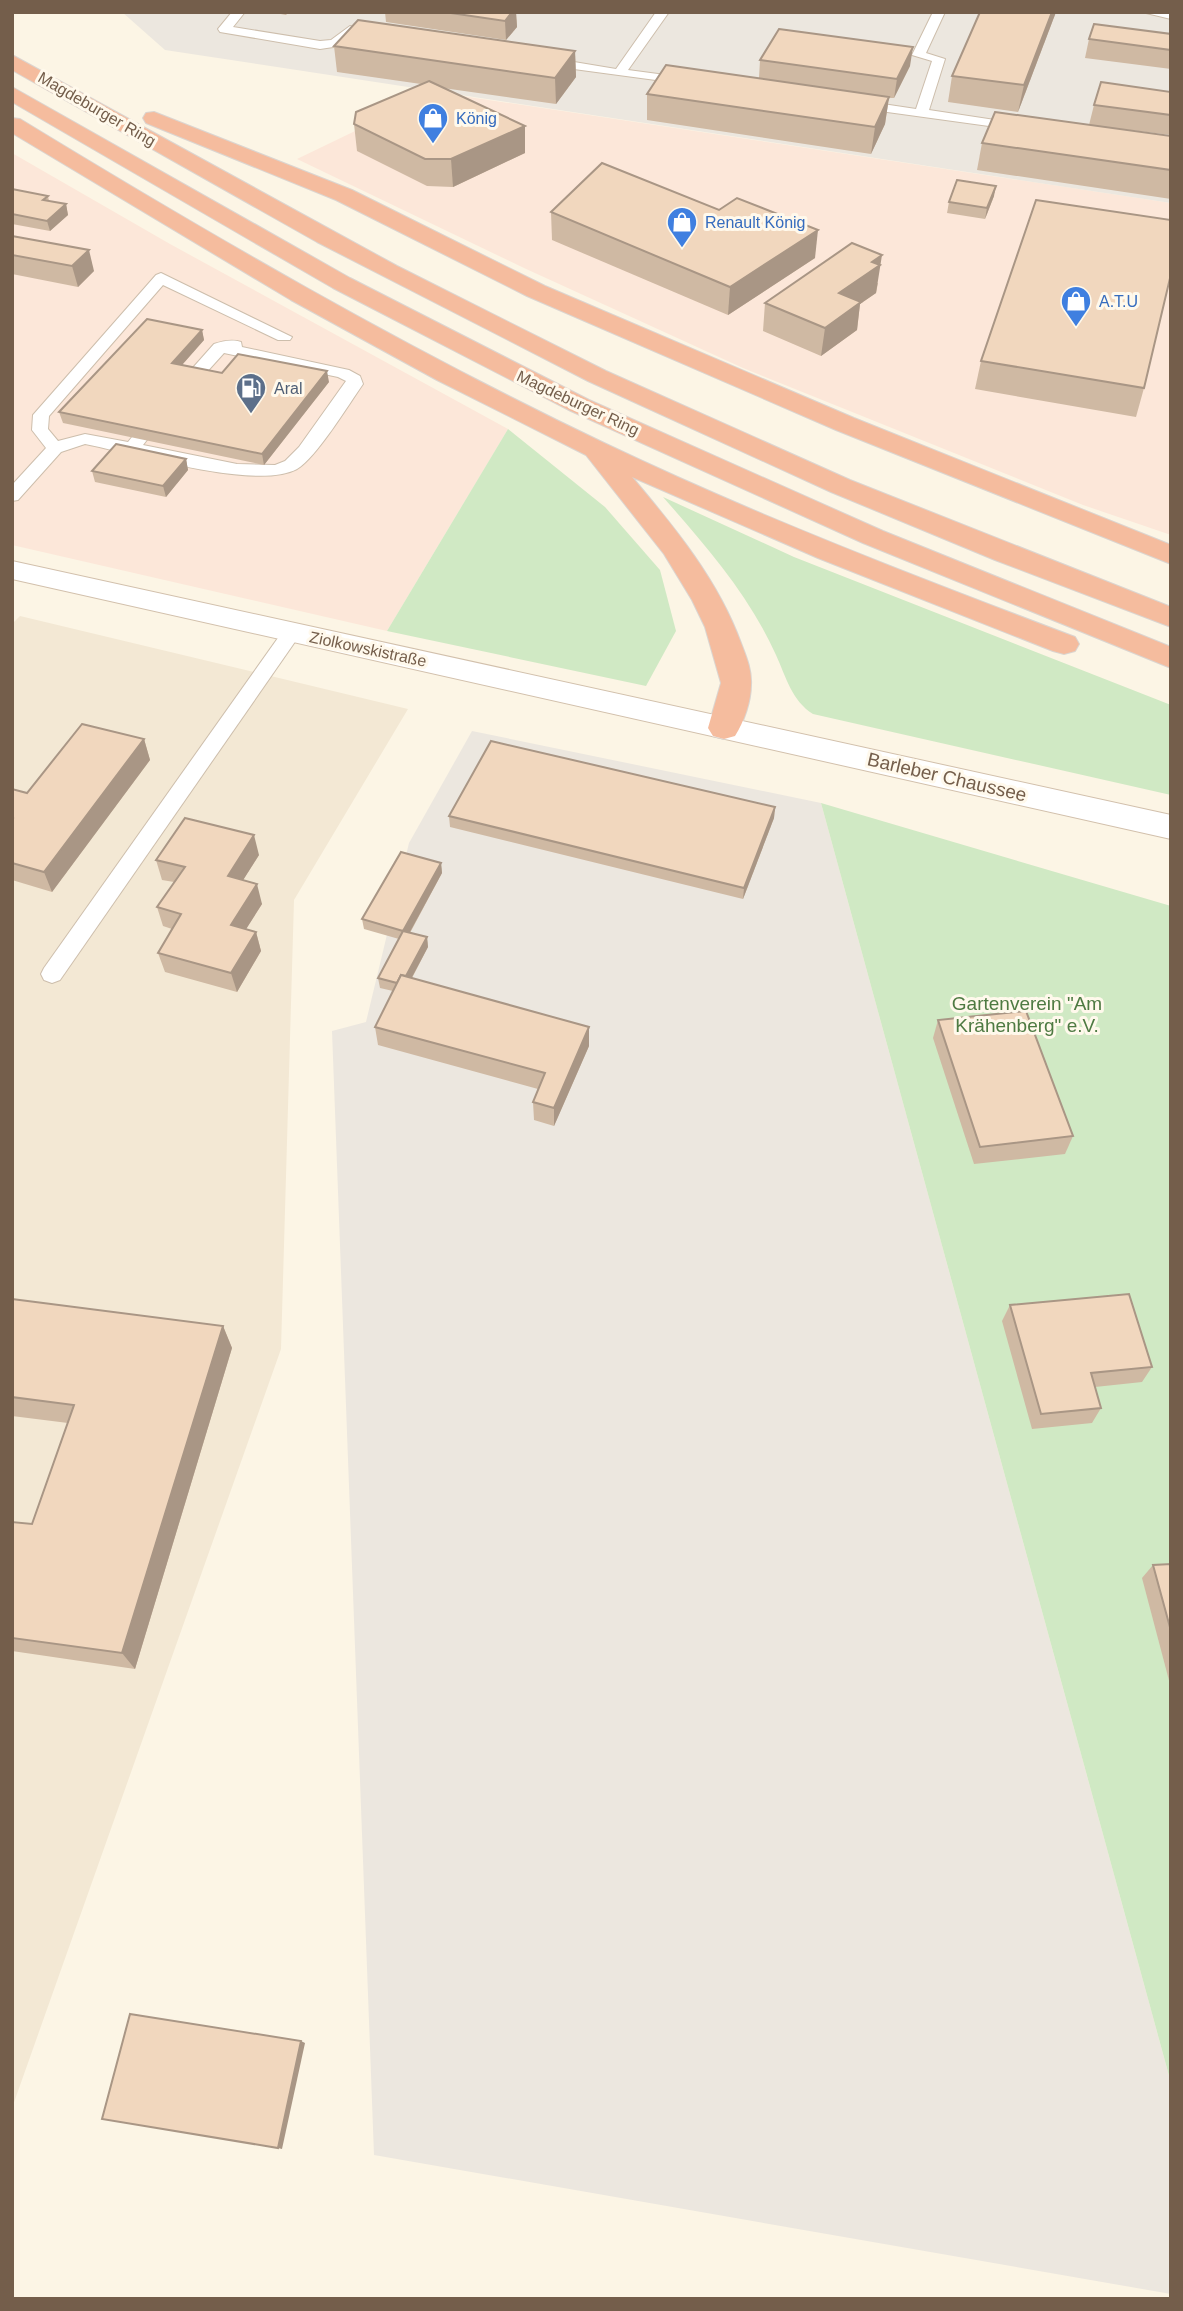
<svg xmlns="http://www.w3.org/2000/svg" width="1183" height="2311" font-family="Helvetica,sans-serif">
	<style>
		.residential { fill: #f3e8d4 }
		.commercial { fill: #fce7d9 }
		.industrial { fill: #ece7df }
		.green { fill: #d0e9c4 }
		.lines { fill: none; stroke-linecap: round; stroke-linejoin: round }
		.lane-casing { stroke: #cdbeac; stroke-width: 2 }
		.secondary-casing { stroke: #d2c0ac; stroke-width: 2 }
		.highway-casing { stroke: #dbd5d0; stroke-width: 2 }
		.lane { fill: #fff; fill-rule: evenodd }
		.secondary { fill: #fff; fill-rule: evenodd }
		.highway { fill: #f5bc9e; fill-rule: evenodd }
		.wall { fill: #cfb9a3 }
		.shaded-wall { fill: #a99685 }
		.building { fill: #f1d7be; stroke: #a99685; stroke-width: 2 }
		.labels { text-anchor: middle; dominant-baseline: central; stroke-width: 6; stroke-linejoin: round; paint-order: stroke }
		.far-street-label { font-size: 16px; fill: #745e4b; stroke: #fff9ec }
		.far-shop-label { font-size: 16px; fill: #366cbe; stroke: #fff9ec; text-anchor: start }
		.far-service-label { font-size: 16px; fill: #4e5e75; stroke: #fff9ec; text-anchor: start }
		.street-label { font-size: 19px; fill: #745e4b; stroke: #fff9ec }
		.park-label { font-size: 19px; fill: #4e7a42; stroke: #fff9ec }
	</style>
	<rect width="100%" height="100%" fill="#fcf5e5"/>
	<!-- residential -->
	<path class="residential" d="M20 616 408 709 294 900 281 1349 12 2108V624Z"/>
	<!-- commercial -->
	<g class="commercial">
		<path d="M436 92 1171 203V535L1083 505 743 368 524 268 297 159Z"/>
		<path d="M12 153 170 244 508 429 387 631 12 545Z"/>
	</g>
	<!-- industrial -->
	<g class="industrial">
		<path d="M122 12H1171V203L165 50Z"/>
		<path d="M472 731 821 803 1171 2083V2294L374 2155 332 1031 366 1022 409 843Z"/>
	</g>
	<!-- green -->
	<g class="green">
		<path d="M508 429 605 507 660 570 676 631 646 686 387 631Z"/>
		<path d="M663 497 794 557 1171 705V795L813 714C792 701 786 677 776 655 749 595 706 546 663 497Z"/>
		<path d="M821 803 1171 906V2083Z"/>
	</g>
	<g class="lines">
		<!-- lane casing -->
		<g class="lane-casing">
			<g id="lane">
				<path d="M232 12H245L233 27 320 41 331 40 350 26 372 33 366 37 353 34 340 46 320 49 220 32 218 29Z"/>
				<path d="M656 12H669L628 70 688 78 693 79V85L544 65 538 61 544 57 616 69Z"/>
				<path d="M933 12H945L926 53 945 59 929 110 1021 124 1028 128 1026 131 851 107 849 104 856 100 916 109 932 61 912 55Z"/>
				<path d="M1142 12H1171V19Z"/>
				<path d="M161 273 292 337 290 340H278L163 285 49 416 48 429 58 441 85 434 128 442 136 432 142 431 150 436 143 445 237 464 275 465 285 461 299 447 346 381 338 377 224 353 186 395H174L172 392 174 389 214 344C223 341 232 339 241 342L242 347 349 370 360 376 363 384C349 404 316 458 297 469 256 491 132 453 85 444L61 452 18 500 12 501V485L46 448 32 430 33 415 156 275Z"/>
				<path d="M292 626 299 628 301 632 299 636 60 980 52 983 44 980 41 974 44 968 285 628Z"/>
			</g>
		</g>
		<!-- secondary casing -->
		<g class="secondary-casing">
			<path id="secondary" d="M12 561 1171 815V839L12 579Z"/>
		</g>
		<!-- highway casing -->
		<g class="highway-casing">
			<g id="highway">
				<path d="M12 55 397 266 606 371 850 480 1171 607V627L995 560 831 492 588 381 317 242 12 70Z"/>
				<path d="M12 87 350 278 589 400 883 531 1171 647V668L863 543 571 411 333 288 12 102Z"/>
				<path d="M154 112 352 190 545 286 854 418 1171 545V564L836 430 527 296 336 200 146 123 143 118 146 113Z"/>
				<path d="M12 118 20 119C210 235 403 347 604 443 757 516 916 577 1075 637L1079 644 1075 651 1064 654 1053 651 818 558 632 477C675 528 718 580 741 643 746 656 752 670 751 685 751 701 744 722 735 736L724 739 713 736 708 728 721 683 705 627 692 600 664 554 586 455 437 380 291 300 12 133Z"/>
			</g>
		</g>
		<!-- lane -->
		<use href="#lane" class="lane"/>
		<!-- secondary -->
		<use href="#secondary" class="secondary"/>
		<!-- highway -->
		<use href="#highway" class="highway"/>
	</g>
	<!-- wall -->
	<g class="wall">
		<path d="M270 12H289L286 15Z"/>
		<path d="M385 12H516L517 27 506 40 386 22Z"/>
		<path d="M980 12H1056L1018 112 948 102 952 76Z"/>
		<path d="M1171 34V69L1085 58 1089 39Z"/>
		<path d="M334 46 575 51 576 77 556 104 443 88 525 153 453 187 427 186 357 151 354 124 421 84 337 72Z"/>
		<path d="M760 60 910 66 894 98H889L885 124 871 154 647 120V94L759 78Z"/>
		<path d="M1171 92V135L1089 125 1094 105Z"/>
		<path d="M1171 136V199L977 170 982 143Z"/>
		<path d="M12 189 48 196 49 201 66 204 68 215 50 231 12 224Z"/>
		<path d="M994 196 985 219 947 213 949 202Z"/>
		<path d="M551 212 815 258 728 315 552 240Z"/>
		<path d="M12 236 94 271 78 287 12 274Z"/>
		<path d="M878 283 876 293 860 304 857 330 821 356 763 331 765 303Z"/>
		<path d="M202 330 204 340 182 365 222 373 329 382 264 465 63 423 59 412Z"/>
		<path d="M981 361 1144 388 1136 417 975 389Z"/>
		<path d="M186 459 188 470 166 497 95 482 92 471Z"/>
		<path d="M144 739 150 760 52 892 12 880V789L27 793Z"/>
		<path d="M775 807 774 818 743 899 450 827 449 816Z"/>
		<path d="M259 855 243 880 262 904 246 929 256 932 261 951 237 992 165 972 158 953 172 929 163 926 157 907 174 882 162 880 156 860Z"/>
		<path d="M441 863 442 873 410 933 427 937 428 947 412 978 589 1046 554 1126 534 1120 533 1102 538 1089 378 1045 375 1027 393 991 380 988 378 978 399 939 364 929 362 919Z"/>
		<path d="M938 1020 1073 1136 1065 1154 974 1164 933 1038Z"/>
		<path d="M12 1299 223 1326 232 1348 135 1669 12 1651V1522L32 1524 68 1423 12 1416Z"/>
		<path d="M1010 1305 1152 1367 1142 1382 1095 1387 1101 1408 1092 1423 1032 1429 1002 1321Z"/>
		<path d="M1171 1564V1688L1142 1578 1153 1565Z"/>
	</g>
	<!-- shaded-wall -->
	<g class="shaded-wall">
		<path d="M512 12H516L517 27 506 40 505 21Z"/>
		<path d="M1052 12H1056L1018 112 1024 85Z"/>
		<path d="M913 47 910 66 894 98 897 79Z"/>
		<path d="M575 51 576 77 556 104 555 78Z"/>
		<path d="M889 97 885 124 871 154 875 127Z"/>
		<path d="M525 126V153L453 187 451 159Z"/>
		<path d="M996 186 994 196 985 219 987 208Z"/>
		<path d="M66 204 68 215 50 231 47 221Z"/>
		<path d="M818 230 815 258 728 315 730 287Z"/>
		<path d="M89 250 94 271 78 287 72 266Z"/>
		<path d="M882 255 876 293 860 304 857 330 821 356 825 328 839 293 872 262Z"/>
		<path d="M202 330 204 340 174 374 172 363Z"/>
		<path d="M327 371 329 382 264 465 262 454Z"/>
		<path d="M186 459 188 470 166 497 163 486Z"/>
		<path d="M144 739 150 760 52 892 44 872Z"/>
		<path d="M775 807 774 818 743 899 744 888Z"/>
		<path d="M254 835 259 855 233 896 228 876Z"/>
		<path d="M441 863 442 873 405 941 403 931Z"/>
		<path d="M257 884 262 904 236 945 231 925Z"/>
		<path d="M256 932 261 951 237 992 231 973Z"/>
		<path d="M427 937 428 947 403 994 402 984Z"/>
		<path d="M589 1027V1046L554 1126V1108Z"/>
		<path d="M223 1326 232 1348 135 1669 122 1653Z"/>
		<path d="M301 2041 305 2043 282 2149 278 2148Z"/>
	</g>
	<!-- building -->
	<g class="building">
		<path d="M444 12H512L505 21Z"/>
		<path d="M980 12H1052L1024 85 952 76Z"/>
		<path d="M358 20 575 51 555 78 334 46Z"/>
		<path d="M1094 24 1171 34V50L1089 39Z"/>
		<path d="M779 29 913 47 897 79 760 60Z"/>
		<path d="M666 65 889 97 875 127 647 94Z"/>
		<path d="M429 81 525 126 451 159H425L354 124 356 112Z"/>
		<path d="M1101 82 1171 92V115L1094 105Z"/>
		<path d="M995 112 1171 136V170L982 143Z"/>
		<path d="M602 163 719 210 737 198 818 230 730 287 551 212Z"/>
		<path d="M957 180 996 186 987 208 949 202Z"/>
		<path d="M12 189 48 196 43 200 66 204 47 221 12 214Z"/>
		<path d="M1036 200 1171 220V274L1144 388 981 361Z"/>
		<path d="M12 236 89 250 72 266 12 255Z"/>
		<path d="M852 243 882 255 872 262 880 265 839 293 861 302 825 328 765 303Z"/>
		<path d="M147 319 202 330 172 363 222 373 238 354 327 371 262 454 59 412Z"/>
		<path d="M116 444 186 459 163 486 92 471Z"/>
		<path d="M82 724 144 739 44 872 12 863V819L13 818 12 817V789L27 793Z"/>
		<path d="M491 741 775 807 744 888 449 816Z"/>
		<path d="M185 818 254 835 228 876 257 884 231 925 256 932 231 973 158 953 181 914 157 907 185 867 156 860Z"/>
		<path d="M401 852 441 863 403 931 362 919Z"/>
		<path d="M403 931 427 937 406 976 401 975 397 983 378 978Z"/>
		<path d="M401 975 589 1027 554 1108 533 1102 545 1073 375 1027Z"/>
		<path d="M1026 1011 1073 1136 980 1147 938 1020Z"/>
		<path d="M1129 1294 1152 1367 1091 1373 1101 1408 1041 1414 1010 1305Z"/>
		<path d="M12 1299 223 1326 122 1653 12 1638V1522L32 1524 74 1405 12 1397Z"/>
		<path d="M1171 1564V1631L1153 1565Z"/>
		<path d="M130 2014 301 2041 278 2148 102 2119Z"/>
	</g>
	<!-- icons -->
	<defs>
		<g id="shop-pin" transform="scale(1.575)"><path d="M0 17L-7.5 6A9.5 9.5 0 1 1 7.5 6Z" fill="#3f7fe0" stroke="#fff9ec"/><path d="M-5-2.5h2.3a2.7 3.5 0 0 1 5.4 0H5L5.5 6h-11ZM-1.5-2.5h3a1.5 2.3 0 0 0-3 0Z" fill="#fff"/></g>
		<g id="fuel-pin" transform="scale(1.575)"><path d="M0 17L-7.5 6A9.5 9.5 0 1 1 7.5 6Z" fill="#5c6f8a" stroke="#fff9ec"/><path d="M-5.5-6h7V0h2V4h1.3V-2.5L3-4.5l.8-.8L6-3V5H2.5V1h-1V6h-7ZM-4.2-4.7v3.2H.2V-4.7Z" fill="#fff"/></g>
	</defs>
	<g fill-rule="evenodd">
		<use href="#shop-pin" x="433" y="118"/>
		<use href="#shop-pin" x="682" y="222"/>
		<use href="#shop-pin" x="1076" y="301"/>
		<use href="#fuel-pin" x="251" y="388"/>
	</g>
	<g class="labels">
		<!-- far-street labels -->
		<g class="far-street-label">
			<text transform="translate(97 109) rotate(30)">Magdeburger Ring</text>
			<text transform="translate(578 403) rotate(25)">Magdeburger Ring</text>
			<text transform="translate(368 649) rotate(12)">Ziolkowskistraße</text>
		</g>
		<!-- far-shop labels -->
		<g class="far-shop-label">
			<text x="456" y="118">König</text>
			<text x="705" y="222">Renault König</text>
			<text x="1099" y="301">A.T.U</text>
		</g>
		<!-- far-service labels -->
		<g class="far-service-label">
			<text x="274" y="388">Aral</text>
		</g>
		<!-- street labels -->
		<g class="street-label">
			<text transform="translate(947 777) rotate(13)">Barleber Chaussee</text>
		</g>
		<!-- park labels -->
		<g class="park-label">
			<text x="1027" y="1003">Gartenverein "Am<tspan x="1027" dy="22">Krähenberg" e.V.</tspan></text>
		</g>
	</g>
	<!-- border -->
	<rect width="1183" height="2311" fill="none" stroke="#745e4b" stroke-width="28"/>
</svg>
